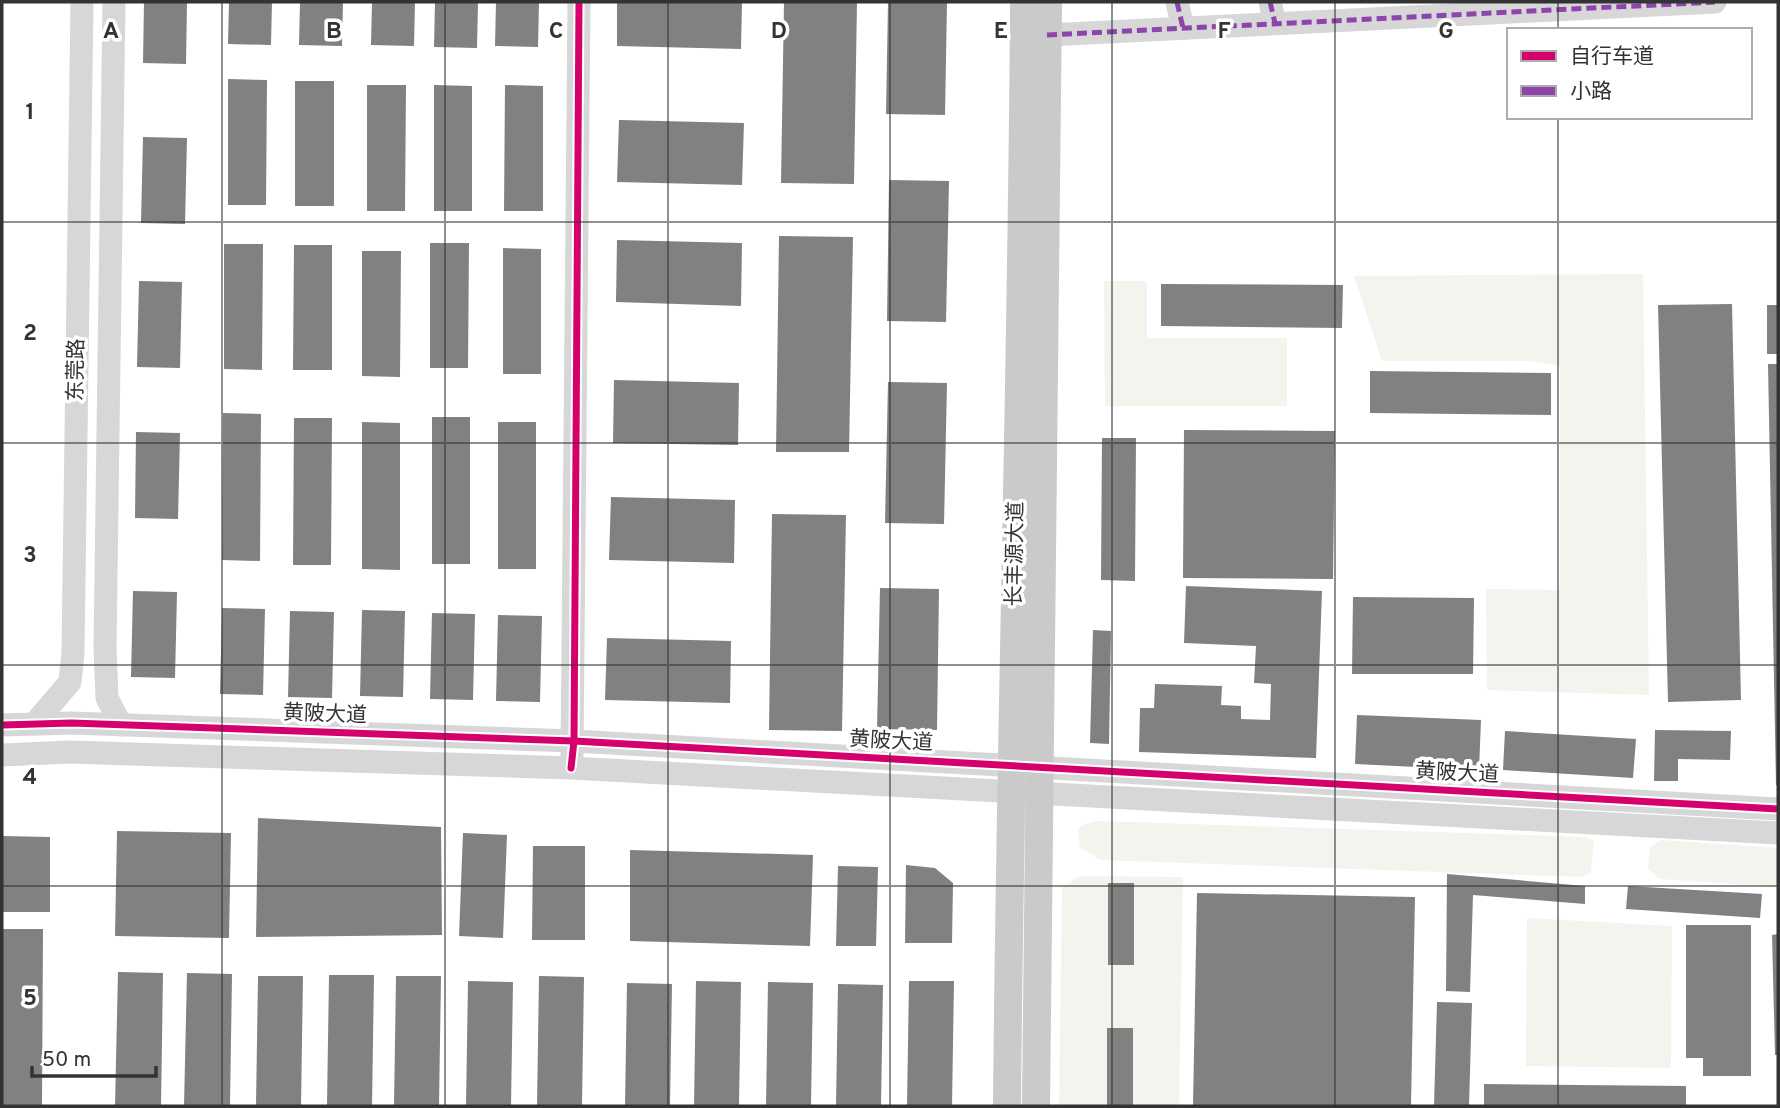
<svg xmlns="http://www.w3.org/2000/svg" width="1780" height="1108" font-family="Overpass,'Noto Sans SC',sans-serif">
	<style>
		.green { fill: #f1f5ed }
		.building { fill: #818181 }
		.lines { fill: none; stroke-linecap: round; stroke-linejoin: round }
		.minor { stroke: #d7d7d7; stroke-width: 23 }
		.major { stroke: #cacaca; stroke-width: 28 }
		.quiet { stroke: #8e44ad; stroke-width: 5; stroke-dasharray: 10 5; stroke-linecap: butt }
		.cycleway-casing { stroke: #fff; stroke-width: 11 }
		.cycleway { stroke: #d6006c; stroke-width: 7 }
		.grid { fill: none; stroke: #333; stroke-width: 2; stroke-opacity: 0.55 }
		.labels { text-anchor: middle; dominant-baseline: central; stroke-width: 7; stroke-linejoin: round; paint-order: stroke }
		.street-label { font-size: 21px; fill: #333; stroke: #fff }
		.grid-label { font-size: 23px; text-anchor: middle; font-weight: bold; fill: #333; stroke: #fff; stroke-width: 7; stroke-linejoin: round; paint-order: stroke }
	</style>
	<rect width="100%" height="100%" fill="#fff"/>
	<!-- green -->
	<g class="green">
		<path d="M1643 274 1649 695 1487 690 1486 589 1560 590V366L1531 361H1382L1354 276Z"/>
		<path d="M1104 281H1147V338H1287V406H1105Z"/>
		<path d="M1099 821 1586 837 1594 841 1591 872 1581 877 1100 860 1080 847 1078 830 1082 825Z"/>
		<path d="M1661 840 1778 848V887L1659 879 1648 869 1650 848Z"/>
		<path d="M1080 876 1183 877 1179 1106H1059L1062 887Z"/>
		<path d="M1527 918 1672 926 1671 1068 1526 1066Z"/>
	</g>
	<!-- building -->
	<g class="building">
		<path d="M144 2H187L186 64 143 63Z"/>
		<path d="M229 2H272L271 45 228 44Z"/>
		<path d="M300 2H343L342 46 299 45Z"/>
		<path d="M372 2H415L414 46 371 45Z"/>
		<path d="M435 2H478L477 48 434 47Z"/>
		<path d="M496 2H539L538 47 495 46Z"/>
		<path d="M617 2H742L741 49 617 46Z"/>
		<path d="M784 2H857L854 184 781 183Z"/>
		<path d="M888 2H947L945 115 886 114Z"/>
		<path d="M228 79 267 80 266 205H228Z"/>
		<rect x="295" y="81" width="39" height="125"/>
		<path d="M367 85H406L405 211H367Z"/>
		<path d="M434 85 472 86V211H434Z"/>
		<path d="M505 85 543 86V211H504Z"/>
		<path d="M619 120 744 123 742 185 617 182Z"/>
		<path d="M143 137 187 138 185 224 141 223Z"/>
		<path d="M889 180 949 181 946 322 887 321Z"/>
		<path d="M779 236 853 237 849 452H776Z"/>
		<path d="M617 240 742 243 741 306 616 302Z"/>
		<path d="M430 243H469L468 368H430Z"/>
		<path d="M224 244H263L262 370 224 369Z"/>
		<path d="M294 245H332V370H293Z"/>
		<path d="M503 248 541 249V374H503Z"/>
		<path d="M362 251H401L400 377 362 376Z"/>
		<path d="M139 281 182 282 180 368 137 367Z"/>
		<path d="M1161 284 1343 285 1342 328 1161 326Z"/>
		<path d="M1732 304 1741 700 1668 702 1658 305Z"/>
		<rect x="1767" y="305" width="11" height="49"/>
		<path d="M1768 364H1778V785H1776Z"/>
		<path d="M1370 371 1551 373V415L1370 413Z"/>
		<path d="M614 380 739 383 738 445 613 443Z"/>
		<path d="M888 382 947 383 944 524 885 523Z"/>
		<path d="M223 413 261 414 260 561 222 560Z"/>
		<rect x="432" y="417" width="38" height="147"/>
		<path d="M294 418H332L331 565H293Z"/>
		<path d="M362 422 400 423V570L362 569Z"/>
		<rect x="498" y="422" width="38" height="147"/>
		<path d="M1184 430 1335 431 1333 579 1183 578Z"/>
		<path d="M136 432 180 433 178 519 135 518Z"/>
		<path d="M1102 438H1136L1135 581 1101 580Z"/>
		<path d="M611 497 735 500 734 563 609 560Z"/>
		<path d="M772 514 846 515 842 731 769 730Z"/>
		<path d="M1186 586 1322 591 1316 758 1139 752 1140 708H1154L1155 684 1222 686 1221 705 1241 706V719L1270 720 1271 684 1254 683 1256 646 1184 643Z"/>
		<path d="M880 588 939 589 937 730 877 729Z"/>
		<path d="M133 591 177 592 175 678 131 677Z"/>
		<path d="M1353 597 1474 598 1473 674H1352Z"/>
		<path d="M222 608 265 609 263 695 220 694Z"/>
		<path d="M362 610 405 611 403 697 360 696Z"/>
		<path d="M290 611 334 612 332 698 288 697Z"/>
		<path d="M432 613 475 614 473 700 430 699Z"/>
		<path d="M498 615 542 616 540 702 496 701Z"/>
		<path d="M1093 630 1111 631 1109 744 1090 743Z"/>
		<path d="M607 638 731 641 730 703 605 700Z"/>
		<path d="M1357 715 1481 720 1479 770 1355 764Z"/>
		<path d="M1655 730 1731 731 1730 760 1678 759V781H1654Z"/>
		<path d="M1505 731 1636 739 1633 778 1503 770Z"/>
		<path d="M258 818 441 827 442 935 256 937Z"/>
		<path d="M117 831 231 833 229 938 115 936Z"/>
		<path d="M463 833 507 835 503 938 459 936Z"/>
		<path d="M2 836 50 837V912H2Z"/>
		<path d="M533 846H585V940H532Z"/>
		<path d="M630 850 813 855 810 946 630 941Z"/>
		<path d="M906 865 935 868 953 883 952 943H905Z"/>
		<path d="M838 866 878 867 876 946H836Z"/>
		<path d="M1447 874 1585 886V904L1473 895 1470 992 1446 991Z"/>
		<rect x="1108" y="883" width="26" height="82"/>
		<path d="M1628 886 1762 894 1760 918 1626 909Z"/>
		<path d="M1197 893 1415 897 1411 1106H1193Z"/>
		<path d="M1686 925H1751V1076H1703V1058H1686Z"/>
		<path d="M2 929H43L42 1106H2Z"/>
		<path d="M1778 934V1055H1775L1772 935Z"/>
		<path d="M118 972 163 973 161 1106H115Z"/>
		<path d="M187 973 232 974 230 1106H184Z"/>
		<path d="M329 975H374L372 1106H327Z"/>
		<path d="M258 976H303L301 1106H256Z"/>
		<path d="M396 976H441L439 1106H394Z"/>
		<path d="M539 976 584 977 582 1106H537Z"/>
		<path d="M468 981 513 982 511 1106H466Z"/>
		<path d="M696 981 741 982 739 1106H694Z"/>
		<path d="M909 981H954L952 1106H907Z"/>
		<path d="M768 982 813 983 811 1106H766Z"/>
		<path d="M627 983 672 984 670 1106H625Z"/>
		<path d="M838 984 883 985 881 1106H836Z"/>
		<path d="M1437 1002 1472 1003 1469 1106H1434Z"/>
		<rect x="1107" y="1028" width="26" height="78"/>
		<path d="M1484 1084 1686 1086V1106H1484Z"/>
	</g>
	<g class="lines">
		<!-- minor -->
		<g class="minor">
			<path d="M114 2 105 648 107 698 121 725"/>
			<path d="M1177 2 1183 28"/>
			<path d="M1270 2 1275 23"/>
			<path d="M1047 35 1715 2"/>
			<path d="M34 724 70 682 73 653 82 2"/>
			<path d="M2 725 72 723 574 741 1778 809"/>
			<path d="M2 755 70 752 571 768 1778 833"/>
			<path d="M572 755 579 2"/>
		</g>
		<!-- major -->
		<g class="major">
			<path d="M1007 1106C1010 738 1022 370 1024 2"/>
			<path d="M1036 1106 1048 2"/>
		</g>
		<!-- quiet -->
		<g class="quiet">
			<path d="M1177 2 1183 28"/>
			<path d="M1270 2 1275 23"/>
			<path d="M1047 35 1715 2"/>
		</g>
		<!-- cycleway casing -->
		<g class="cycleway-casing">
			<g id="cycleway">
				<path d="M2 725 72 723 574 741 1778 809"/>
				<path d="M571 768 574 741 579 2"/>
			</g>
		</g>
		<!-- cycleway -->
		<use href="#cycleway" class="cycleway"/>
	</g>
	<!-- grid -->
	<path class="grid" d="M222 2V1106M445 2V1106M668 2V1106M890 2V1106M1112 2V1106M1335 2V1106M1558 2V30M1558 117V1106M2 222H1778M2 443H1778M2 665H1778M2 886H1778"/>
	<g class="labels">
		<!-- street labels -->
		<g class="street-label">
			<text transform="translate(77 370) rotate(-89)">东莞路</text>
			<text transform="translate(1016 554) rotate(-89)">长丰源大道</text>
			<text transform="translate(325 715) rotate(2)">黄陂大道</text>
			<text transform="translate(891 742) rotate(3)">黄陂大道</text>
			<text transform="translate(1457 774) rotate(3)">黄陂大道</text>
		</g>
	</g>
	<g class="grid-label">
		<text x="111" y="38">A</text>
		<text x="334" y="38">B</text>
		<text x="556" y="38">C</text>
		<text x="779" y="38">D</text>
		<text x="1001" y="38">E</text>
		<text x="1224" y="38">F</text>
		<text x="1446" y="38">G</text>
		<text x="30" y="119">1</text>
		<text x="30" y="340">2</text>
		<text x="30" y="562">3</text>
		<text x="30" y="784">4</text>
		<text x="30" y="1005">5</text>
	</g>
	<!-- border -->
	<rect width="1780" height="1108" fill="none" stroke="#333333" stroke-width="7"/>
	<!-- legend -->
	<rect x="1507" y="28" width="245" height="91" fill="#ffffff" stroke="#adadad" stroke-width="2"/>
	<rect x="1521" y="51" width="35" height="10" fill="#d6006c" stroke="#adadad" stroke-width="2"/>
	<text x="1570" y="63" font-size="21" fill="#333333">自行车道</text>
	<rect x="1521" y="86" width="35" height="10" fill="#8e44ad" stroke="#adadad" stroke-width="2"/>
	<text x="1570" y="98" font-size="21" fill="#333333">小路</text>
	<!-- scale -->
	<path d="M32 1066v10h124v-10" fill="none" stroke="#333333" stroke-width="3.5"/>
	<text x="42" y="1066" font-size="21" fill="#333333" stroke="#ffffff" stroke-width="5" paint-order="stroke">50 m</text>
</svg>
